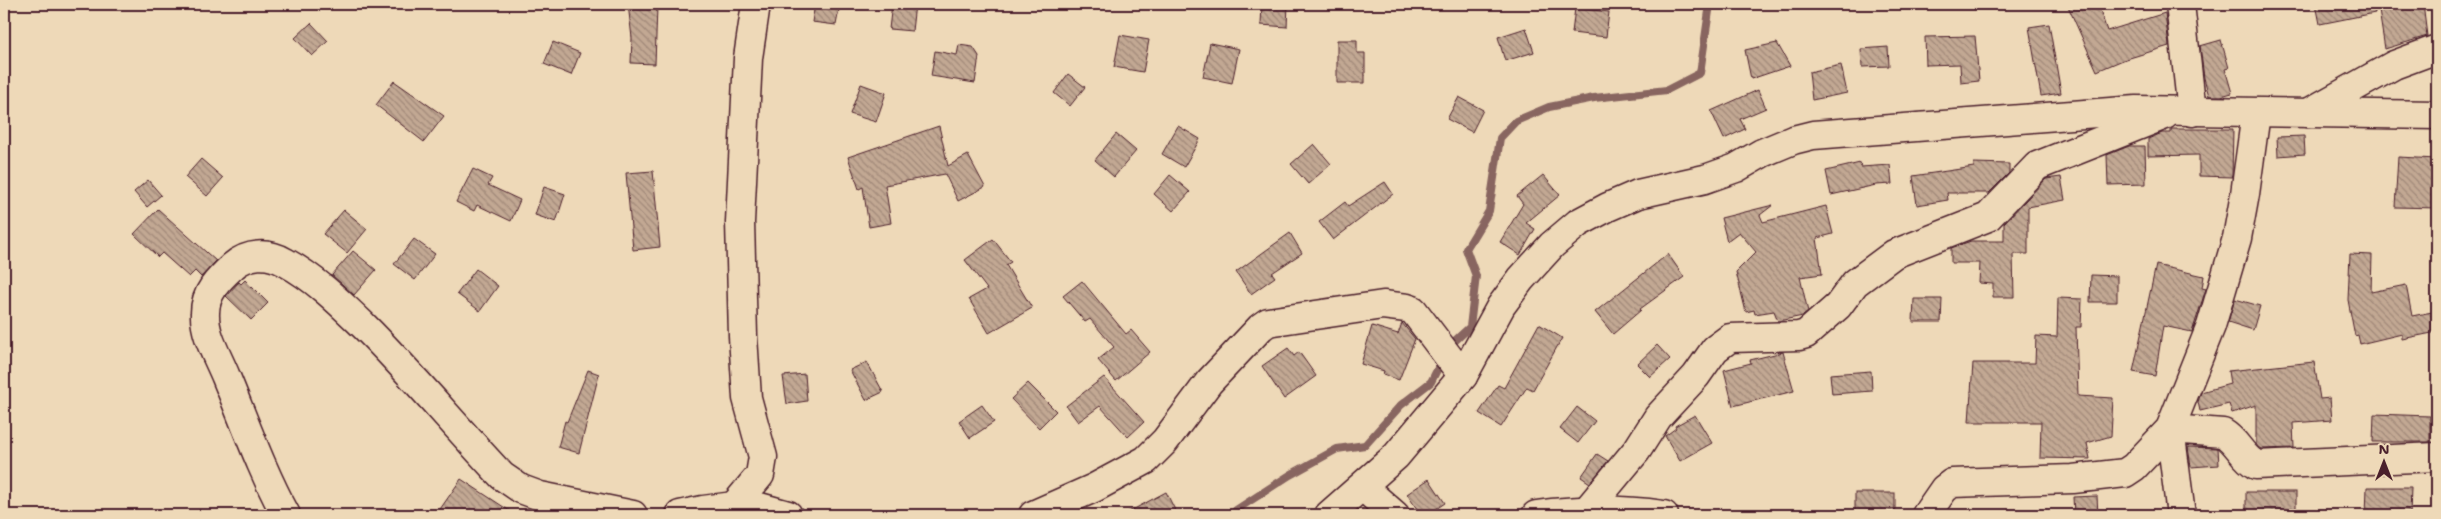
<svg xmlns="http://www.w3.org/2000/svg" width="2441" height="519" font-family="'Shantell Sans',sans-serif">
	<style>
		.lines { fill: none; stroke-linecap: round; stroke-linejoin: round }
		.stream { stroke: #886560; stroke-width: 8 }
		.building { fill: url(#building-back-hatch); stroke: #4a1f2b }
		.street-casing { stroke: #4a1f2b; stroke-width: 31 }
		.street { stroke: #eed9b8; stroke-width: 28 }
	</style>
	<defs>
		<pattern id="building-back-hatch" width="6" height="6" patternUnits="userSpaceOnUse" patternTransform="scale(1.25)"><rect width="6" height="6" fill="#c2a893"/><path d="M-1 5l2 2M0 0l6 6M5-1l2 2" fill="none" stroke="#a08878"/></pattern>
	</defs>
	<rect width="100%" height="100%" fill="#eed9b8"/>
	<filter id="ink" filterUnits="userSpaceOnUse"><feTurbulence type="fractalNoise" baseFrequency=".02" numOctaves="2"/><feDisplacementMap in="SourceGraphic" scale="10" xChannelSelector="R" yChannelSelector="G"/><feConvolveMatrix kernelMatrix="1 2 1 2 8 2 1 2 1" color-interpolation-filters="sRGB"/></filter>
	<g filter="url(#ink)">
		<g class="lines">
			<!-- stream -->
			<g class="stream">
				<path d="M1447 348 1470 327 1476 276 1466 249 1489 211 1500 138 1516 121 1549 107 1594 98 1667 90 1700 73 1710 4"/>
				<path d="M1234 515 1236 510 1290 475 1337 449 1365 445 1401 405 1431 382 1443 358"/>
			</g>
		</g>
		<!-- building -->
		<g class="building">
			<path d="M628 4H652L653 7H657L655 64 631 63 632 38Z"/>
			<path d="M815 4H840L836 25 812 22Z"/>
			<path d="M892 4H915L912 31 889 29Z"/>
			<path d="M1262 4H1288L1287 27 1261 25Z"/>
			<path d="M2067 4H2098L2107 31 2165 13 2169 46 2123 60 2097 71Z"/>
			<path d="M2316 4H2374L2375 13 2320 24Z"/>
			<path d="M2378 4H2423L2427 36 2385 49Z"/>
			<path d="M1575 8 1609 12 1606 37 1572 33Z"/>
			<path d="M311 23 328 41 312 56 295 38Z"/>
			<path d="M2049 24 2061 93 2041 96 2029 27Z"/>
			<path d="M1526 28 1534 52 1505 61 1498 37Z"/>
			<path d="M1120 35 1149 40 1143 72 1114 67Z"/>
			<path d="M1975 36 1979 81 1961 83 1960 64 1926 65 1925 37Z"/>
			<path d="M1337 40H1357V53H1365V83H1337Z"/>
			<path d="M2221 40 2229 68 2225 69 2232 93 2221 96H2209L2204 78 2200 46Z"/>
			<path d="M553 42 580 53 571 75 544 64Z"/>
			<path d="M1210 43 1239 49 1232 83 1203 77Z"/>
			<path d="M1777 43 1790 66 1751 79 1745 50Z"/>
			<path d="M959 45 973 47 979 56 975 83 931 76 935 51 957 55Z"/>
			<path d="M1888 47 1889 66 1862 67 1861 49Z"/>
			<path d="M1841 65 1847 93 1812 100 1809 72Z"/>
			<path d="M1068 74 1085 87 1070 106 1054 93Z"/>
			<path d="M394 81 444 116 424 142 376 105Z"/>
			<path d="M861 84 886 93 876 122 850 114Z"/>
			<path d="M1758 90 1766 108 1740 119 1745 129 1724 139 1711 111Z"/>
			<path d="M1459 97 1483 110 1472 132 1447 119Z"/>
			<path d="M939 126 948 166 968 155 985 187 958 201 945 174 885 185 891 223 869 227 863 187 859 189 848 157Z"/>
			<path d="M1178 126 1200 139 1184 167 1162 154Z"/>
			<path d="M2171 129H2233L2232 177 2199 176V155L2148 156V139L2162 133H2171Z"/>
			<path d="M1116 134 1136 151 1114 177 1095 160Z"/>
			<path d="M2304 136 2305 154 2278 156 2277 137Z"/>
			<path d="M1314 144 1331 164 1308 184 1291 164Z"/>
			<path d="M2129 146H2145L2146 184 2108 185 2107 155Z"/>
			<path d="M2398 157 2437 159V208L2395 207Z"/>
			<path d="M201 159 223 178 207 196 185 177Z"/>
			<path d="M1860 163 1861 167 1890 165 1892 184 1876 185 1831 195 1826 171Z"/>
			<path d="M1974 163 2009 164V173L1989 193H1947L1948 200 1917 205 1913 176 1974 167Z"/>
			<path d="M473 169 492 178 488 185 520 200 511 221 477 205 474 211 456 202Z"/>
			<path d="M653 171 660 247 633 250 626 173Z"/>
			<path d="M1170 175 1190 192 1173 211 1154 194Z"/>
			<path d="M1543 175 1560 195 1526 223 1535 229 1520 255 1500 242 1523 204 1517 196Z"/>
			<path d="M2061 177 2065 200 2028 207V254H2013L2014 297H1993V284L1979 283 1980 263H1951V248L1971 241H2004V223L2046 179Z"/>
			<path d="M148 180 161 195 147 207 134 192Z"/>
			<path d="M1385 182 1393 194 1333 240 1319 222 1345 202 1348 206Z"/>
			<path d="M544 187 565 194 556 222 535 215Z"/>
			<path d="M1773 205 1760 215 1763 222 1826 206 1833 234 1817 238 1822 274 1800 277 1808 312 1803 316 1778 321 1774 311 1755 314 1754 310 1746 312 1736 272 1756 252 1739 232 1727 241 1721 218Z"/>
			<path d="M158 209 216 261 201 277 195 271 189 277 162 253 158 257 134 234Z"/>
			<path d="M344 210 367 229 347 253 323 234Z"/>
			<path d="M1290 233 1302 253 1272 273 1275 277 1251 294 1236 272Z"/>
			<path d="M414 239 435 254 415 280 394 264Z"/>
			<path d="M993 239 1011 262 1006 265 1032 308 989 333 969 299 987 289 965 260Z"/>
			<path d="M353 251 376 270 354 295 332 275Z"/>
			<path d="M1668 254 1684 277 1640 309 1641 310 1613 334 1595 312Z"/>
			<path d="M2350 254 2372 255 2371 292 2406 285 2412 316 2437 311V332L2402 339V334L2360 344 2358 335 2355 336 2348 300Z"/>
			<path d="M2156 265 2204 276 2202 288 2206 289 2192 332 2163 326 2155 376 2133 372Z"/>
			<path d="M476 269 498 286 480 311 457 294Z"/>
			<path d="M2091 275 2117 276V302H2090Z"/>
			<path d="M245 280 268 303 251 320 226 296 239 282 241 284Z"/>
			<path d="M1082 281 1126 334 1131 330 1150 352 1116 381 1098 360 1114 347 1090 319 1085 322 1063 296Z"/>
			<path d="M2058 298 2082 299 2081 327H2076L2078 396 2113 398 2111 436 2087 443 2090 459 2040 458 2041 422H1969L1973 363H2035L2036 336 2057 337Z"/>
			<path d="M1914 299H1942L1941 322H1913Z"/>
			<path d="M2235 299 2260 306 2253 330 2228 322Z"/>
			<path d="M1402 323 1415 339 1399 380 1383 374 1384 371 1361 364 1372 326 1398 334Z"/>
			<path d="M1539 324 1562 338 1533 390 1527 387 1501 427 1479 413 1498 385 1504 388Z"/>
			<path d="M1657 345 1670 359 1650 377 1637 364Z"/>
			<path d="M1288 348 1294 356 1299 352 1316 376 1284 399 1262 366Z"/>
			<path d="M1783 352 1794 391 1733 406 1724 370 1751 363 1750 360Z"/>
			<path d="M867 362 883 392 866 400 850 370Z"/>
			<path d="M2314 362 2320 399 2330 398 2332 420 2293 423 2294 448 2261 449 2258 447 2256 444V405L2232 413 2229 404 2200 411 2198 402 2201 392 2230 384 2228 371Z"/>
			<path d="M588 370 599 374 579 453 558 447 565 421 567 422Z"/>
			<path d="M1871 371 1872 391 1832 394 1830 374Z"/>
			<path d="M805 374 807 401 787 404 783 376Z"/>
			<path d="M1104 377 1144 422 1128 437 1100 406 1078 422 1066 406Z"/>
			<path d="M1028 383 1056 411 1039 428 1011 399Z"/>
			<path d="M982 405 994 422 970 438 959 421Z"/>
			<path d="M1577 407 1595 421 1578 443 1560 429Z"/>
			<path d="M2374 414 2430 416V442H2373Z"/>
			<path d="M1695 415 1712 443 1680 461 1665 436 1676 428 1675 426Z"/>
			<path d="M2188 447 2218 448 2219 465 2191 467Z"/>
			<path d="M1597 454 1608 461 1590 483 1581 477Z"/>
			<path d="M461 479 516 515H436Z"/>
			<path d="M1429 479 1445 503 1427 515H1421L1407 494Z"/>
			<path d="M2367 487H2411L2410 515H2366Z"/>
			<path d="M1166 492 1175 510 1165 515H1123Z"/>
			<rect x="2246" y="492" width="50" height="23"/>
			<rect x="1855" y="493" width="40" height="19"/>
			<path d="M2097 496 2098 515H2074L2073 497Z"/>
		</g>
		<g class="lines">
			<!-- street casing -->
			<g class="street-casing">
				<g id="street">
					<path d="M2180 4 2192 112"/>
					<path d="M2308 113 2394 65 2437 49"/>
					<path d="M2170 429 2223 433C2237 441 2242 457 2256 465L2437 457"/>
					<path d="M2170 429 2181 515"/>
					<path d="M1363 487 1395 515"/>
					<path d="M735 505 760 475 763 457 747 398 743 336 740 222 748 58 756 4"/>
					<path d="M286 515C262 471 245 423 226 377 218 357 204 335 205 313 205 292 219 279 233 266 248 253 268 252 285 262 316 279 339 302 364 326 412 374 455 426 502 476L521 489 540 496 633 515"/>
					<path d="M680 515 703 510 749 504 788 515"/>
					<path d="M1033 515 1094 488 1146 460 1165 441 1209 382 1261 327 1268 322 1383 305 1407 308 1413 310 1463 376"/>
					<path d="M1329 515 1396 456 1463 376 1501 306 1521 279 1552 245 1578 223 1608 207 1638 194 1705 179 1736 168 1762 153 1793 140 1813 135 2136 110 2437 115"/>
					<path d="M1536 515C1580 509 1621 509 1664 515"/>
					<path d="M1583 515 1637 450 1658 417 1696 376 1715 349 1730 338 1799 336 1806 334 1838 306 1855 283 1894 254 1988 217 2037 166 2165 115"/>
					<path d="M1926 515 1944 489 1952 483 2073 479 2125 473 2134 467 2170 429 2211 326 2237 238 2245 194 2256 113"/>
				</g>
			</g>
			<!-- street -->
			<use href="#street" class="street"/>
		</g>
	</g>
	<!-- margin -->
	<rect width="2441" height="519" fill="none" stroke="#eed9b8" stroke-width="20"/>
	<rect x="10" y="10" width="2421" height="499" fill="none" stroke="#4a1f2b" stroke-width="2" filter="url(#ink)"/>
	<!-- north arrow -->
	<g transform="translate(2384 462)" stroke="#eed9b8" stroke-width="4" paint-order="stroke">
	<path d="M0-4L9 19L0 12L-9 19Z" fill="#4a1f2b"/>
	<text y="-8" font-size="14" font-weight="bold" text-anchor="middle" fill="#4a1f2b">N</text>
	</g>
</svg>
